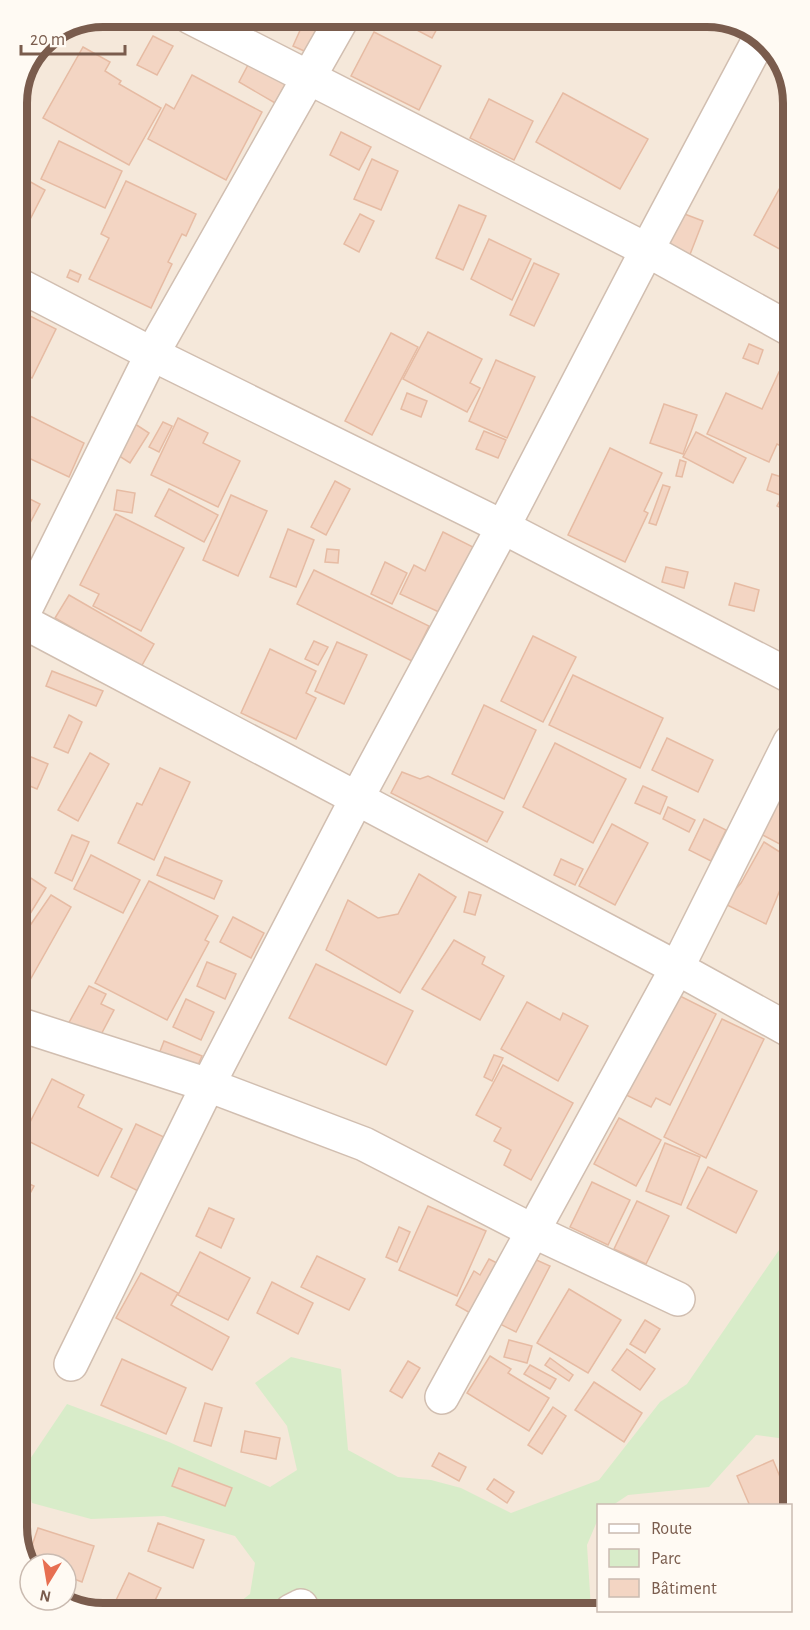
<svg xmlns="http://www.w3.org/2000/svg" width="810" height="1630" font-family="'Alegreya Sans',sans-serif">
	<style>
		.residential { fill: #f5e8da }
		.green { fill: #d8ecc9 }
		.building { fill: #f3d5c3; stroke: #e6bba3; stroke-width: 1.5 }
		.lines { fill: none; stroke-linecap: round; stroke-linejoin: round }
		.minor-casing { stroke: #d1beb0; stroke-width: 36 }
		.minor { stroke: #fff; stroke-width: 33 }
		.rim { fill: none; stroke: #7a5c4d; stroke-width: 8 }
	</style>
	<rect width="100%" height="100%" fill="#fdf6ec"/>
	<!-- residential -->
	<path class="residential" d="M103 17H713L760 34 787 70 793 1528 791 1537 790 1506H598V1608L97 1613 61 1600H66V1564H30V1569L23 1560 17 97 42 41Z"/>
	<!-- green -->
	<path class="green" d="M792 1118 793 1440 756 1435 709 1487 628 1495 613 1505 598 1506V1519L587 1545 591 1609 227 1612 250 1594 255 1563 235 1536 164 1516 91 1519 32 1503 24 1468 67 1404 169 1442 270 1487 297 1470 287 1426 255 1383 291 1357 341 1369 348 1450 398 1477 431 1480 461 1488 511 1513 599 1480 660 1402 687 1384 790 1234 780 1140Z"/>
	<!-- building -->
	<g class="building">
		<path d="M306 17H329L311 54 293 46Z"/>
		<path d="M414 17H428L440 23 432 38 409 26Z"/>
		<path d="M374 32 441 66 419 110 351 76Z"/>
		<path d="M153 36 173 46 157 75 137 65Z"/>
		<path d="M83 47 110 62 105 71 121 81 119 84 161 108 129 165 43 118Z"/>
		<path d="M249 63 286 83 275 103 239 82Z"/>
		<path d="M192 75 262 112 226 180 148 139 166 104 174 109Z"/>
		<path d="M563 93 648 139 620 189 536 142Z"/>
		<path d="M489 99 533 121 514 160 470 138Z"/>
		<path d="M341 132 371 147 359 170 330 155Z"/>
		<path d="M59 141 122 171 105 208 41 179Z"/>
		<path d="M372 159 398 171 381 210 354 199Z"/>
		<path d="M788 173V247L785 252 754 235Z"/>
		<path d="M27 180 45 190 17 245V200Z"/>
		<path d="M126 181 196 214 186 236 182 234 168 262 172 264 151 308 89 279 109 238 101 234Z"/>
		<path d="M459 205 486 216 463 270 436 258Z"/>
		<path d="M674 210 703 221 689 257 660 246Z"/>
		<path d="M360 214 374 221 359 252 344 244Z"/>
		<path d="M489 239 531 259 512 300 471 279Z"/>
		<path d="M534 263 559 274 534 326 510 315Z"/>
		<path d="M70 270 81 275 78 282 67 277Z"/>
		<path d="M18 310 56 329 32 378 18 371Z"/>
		<path d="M428 332 482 359 470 383 480 388 467 412 403 379Z"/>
		<path d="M391 333 418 347 372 435 345 421Z"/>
		<path d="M749 344 763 350 758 364 743 358Z"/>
		<path d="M496 360 535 377 507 438 469 421Z"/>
		<path d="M779 372 788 376 789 450 777 444 769 462 707 434 726 393 762 409Z"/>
		<path d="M407 393 427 401 421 417 401 409Z"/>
		<path d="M664 404 697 415 683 454 650 443Z"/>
		<path d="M18 410 84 443 69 477 18 453Z"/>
		<path d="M178 418 208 433 203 443 240 461 218 507 151 475Z"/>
		<path d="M129 420 149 433 130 463 110 450Z"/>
		<path d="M163 422 172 426 159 452 149 447Z"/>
		<path d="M484 431 506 440 498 458 476 449Z"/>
		<path d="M696 432 746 458 733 483 683 457Z"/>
		<path d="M610 448 662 473 644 511 648 513 625 562 568 535Z"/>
		<path d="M680 460 686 462 682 477 676 476Z"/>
		<path d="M772 474 785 478 780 495 767 490Z"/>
		<path d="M335 481 350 489 326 535 311 527Z"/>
		<path d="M789 484V512L777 506Z"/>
		<path d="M663 485 670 487 656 525 649 523Z"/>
		<path d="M169 489 218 515 204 542 155 516Z"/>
		<path d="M117 490 135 493 132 513 114 510Z"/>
		<path d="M18 493 40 504 19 544Z"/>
		<path d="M231 495 267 511 238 576 203 560Z"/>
		<path d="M116 514 184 548 141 631 93 606 99 594 80 585Z"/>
		<path d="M288 529 314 540 296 587 270 577Z"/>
		<path d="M443 532 473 547 441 613 400 594 414 565 425 571Z"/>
		<path d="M327 549 339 550 338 563 325 562Z"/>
		<path d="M385 562 407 573 392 604 371 594Z"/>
		<path d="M666 567 688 572 684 588 662 582Z"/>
		<path d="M314 570 429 626 412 661 297 604Z"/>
		<path d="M735 583 759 590 754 611 729 605Z"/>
		<path d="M69 595 154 644 141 667 55 618Z"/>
		<path d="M533 636 576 657 543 722 501 701Z"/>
		<path d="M314 641 328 647 318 665 305 659Z"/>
		<path d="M337 642 367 655 344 704 315 691Z"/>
		<path d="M270 649 316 671 306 693 316 698 296 739 241 713Z"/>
		<path d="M52 671 103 691 96 706 46 686Z"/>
		<path d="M573 675 663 718 640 768 549 725Z"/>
		<path d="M484 705 536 730 504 799 452 774Z"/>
		<path d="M69 715 82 722 68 753 54 747Z"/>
		<path d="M667 738 713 760 698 792 652 770Z"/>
		<path d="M555 743 626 779 593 843 523 807Z"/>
		<path d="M19 752 48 764 37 789 20 782Z"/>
		<path d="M90 753 109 764 78 821 58 810Z"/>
		<path d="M160 768 190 782 154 860 118 843 137 803 142 805Z"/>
		<path d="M402 772 420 779 428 776 503 812 487 842 391 793Z"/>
		<path d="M643 786 667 797 660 814 635 803Z"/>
		<path d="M777 800 790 807 791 850 759 833Z"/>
		<path d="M668 807 695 820 689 832 663 819Z"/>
		<path d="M704 819 726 830 711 861 689 850Z"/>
		<path d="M612 824 648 843 615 905 579 886Z"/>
		<path d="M72 835 89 842 72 881 55 873Z"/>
		<path d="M764 842 791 859V863L766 924 723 903 741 883Z"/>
		<path d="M91 855 140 880 123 913 74 889Z"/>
		<path d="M165 857 222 881 214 899 157 875Z"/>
		<path d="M561 859 583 869 575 885 554 875Z"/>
		<path d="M20 871 46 888 20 930Z"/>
		<path d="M419 874 456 897 400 993 326 950 348 900 378 918 398 914Z"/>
		<path d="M791 879V898L783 895Z"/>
		<path d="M149 881 218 916 205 940 209 942 167 1020 95 983Z"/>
		<path d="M469 892 481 895 475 915 464 912Z"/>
		<path d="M51 895 71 907 21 996 20 940Z"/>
		<path d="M233 917 264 933 251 958 220 942Z"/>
		<path d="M454 940 485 957 482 964 504 976 480 1020 422 989Z"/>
		<path d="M207 962 236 974 225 999 197 986Z"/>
		<path d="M316 964 413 1011 386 1065 289 1018Z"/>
		<path d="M89 986 106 994 101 1004 114 1010 96 1044 66 1028Z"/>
		<path d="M674 993 716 1014 670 1105 656 1098 651 1107 624 1094Z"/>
		<path d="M186 999 214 1012 201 1040 173 1027Z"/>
		<path d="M527 1002 560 1020 563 1013 588 1026 558 1081 501 1049Z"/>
		<path d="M722 1019 764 1039 706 1158 664 1137Z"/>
		<path d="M164 1041 202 1056 194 1074 157 1059Z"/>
		<path d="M494 1055 503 1058 492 1081 484 1077Z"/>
		<path d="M503 1065 573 1103 531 1180 504 1165 511 1150 494 1141 501 1128 476 1115Z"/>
		<path d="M52 1079 84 1095 78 1107 122 1129 98 1176 22 1138Z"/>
		<path d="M619 1118 661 1140 636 1186 594 1164Z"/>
		<path d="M136 1124 164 1137 138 1191 111 1177Z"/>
		<path d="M665 1143 700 1157 681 1205 646 1191Z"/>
		<path d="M708 1167 757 1191 736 1233 687 1208Z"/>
		<path d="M21 1180 34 1186 21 1210Z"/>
		<path d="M592 1182 630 1200 608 1245 570 1227Z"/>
		<path d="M637 1201 669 1216 646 1264 614 1249Z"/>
		<path d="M428 1206 486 1231 457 1296 399 1270Z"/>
		<path d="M209 1208 234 1219 221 1248 196 1236Z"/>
		<path d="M399 1227 410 1232 397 1262 386 1257Z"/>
		<path d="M200 1252 250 1278 228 1320 178 1295Z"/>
		<path d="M317 1256 365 1279 349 1310 301 1287Z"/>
		<path d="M532 1258 550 1266 516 1332 498 1323Z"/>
		<path d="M489 1259 499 1264 472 1314 456 1305 474 1271 480 1275Z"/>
		<path d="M141 1273 178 1293 171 1305 229 1337 212 1370 116 1318Z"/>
		<path d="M272 1282 313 1303 298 1334 257 1313Z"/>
		<path d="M569 1289 621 1320 588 1373 537 1343Z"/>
		<path d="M645 1320 660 1329 645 1353 630 1344Z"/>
		<path d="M509 1340 532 1346 527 1363 504 1357Z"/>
		<path d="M627 1349 655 1369 640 1390 612 1370Z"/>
		<path d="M490 1356 511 1369 508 1373 549 1398 529 1431 467 1393Z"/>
		<path d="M550 1358 573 1375 569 1381 545 1365Z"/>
		<path d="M122 1359 186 1388 166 1434 101 1405Z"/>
		<path d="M408 1361 420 1368 402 1398 390 1391Z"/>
		<path d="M530 1365 556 1379 550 1389 524 1374Z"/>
		<path d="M594 1382 642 1413 624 1442 575 1410Z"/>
		<path d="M205 1403 222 1408 211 1446 194 1441Z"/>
		<path d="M553 1407 566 1416 542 1454 528 1445Z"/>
		<path d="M245 1431 280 1438 276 1459 241 1452Z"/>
		<path d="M439 1453 466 1467 459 1481 432 1466Z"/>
		<path d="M773 1460 793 1508V1517L790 1518V1506H750L737 1476Z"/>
		<path d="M179 1468 232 1488 225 1506 172 1486Z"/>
		<path d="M494 1479 514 1492 507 1503 487 1489Z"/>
		<path d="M158 1523 204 1540 193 1568 148 1551Z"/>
		<path d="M38 1528 94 1546 82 1582 66 1576V1564L26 1563Z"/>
		<path d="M129 1573 161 1588 149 1613H110Z"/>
	</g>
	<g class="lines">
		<!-- minor casing -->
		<g class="minor-casing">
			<g id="minor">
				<path d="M190 17 647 250 788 328"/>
				<path d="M761 36 647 250 503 527 790 676"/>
				<path d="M17 284 152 354 503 527 357 798 208 1085 71 1364"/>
				<path d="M20 620 677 968 791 1031"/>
				<path d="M19 622 152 354 343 17"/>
				<path d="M21 1025 208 1085 364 1144 533 1231 678 1299"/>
				<path d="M442 1397 677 968 790 742"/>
				<path d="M291 1611 301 1606"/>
			</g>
		</g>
		<!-- minor -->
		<use href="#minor" class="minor"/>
	</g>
	<!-- crop -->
	<path d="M0 0H810V1630H0ZM103 27H707A76 76 0 0 1 783 103V1527A76 76 0 0 1 707 1603H103A76 76 0 0 1 27 1527V103A76 76 0 0 1 103 27Z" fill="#fffaf3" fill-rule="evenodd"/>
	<path class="rim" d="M103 27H707A76 76 0 0 1 783 103V1527A76 76 0 0 1 707 1603H103A76 76 0 0 1 27 1527V103A76 76 0 0 1 103 27Z"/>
	<!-- legend -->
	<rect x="597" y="1504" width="195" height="108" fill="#fffaf3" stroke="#cabbb1" stroke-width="1.5"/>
	<rect x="609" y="1524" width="30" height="9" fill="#ffffff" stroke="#cabbb1" stroke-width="1.5"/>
	<text x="651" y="1534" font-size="18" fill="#7a5c4d">Route</text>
	<rect x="609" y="1549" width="30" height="18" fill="#d8ecc9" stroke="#cabbb1" stroke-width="1.5"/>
	<text x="651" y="1564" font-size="18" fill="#7a5c4d">Parc</text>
	<rect x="609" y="1579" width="30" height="18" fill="#f3d5c3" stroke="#cabbb1" stroke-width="1.5"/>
	<text x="651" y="1594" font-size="18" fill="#7a5c4d">Bâtiment</text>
	<!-- north arrow -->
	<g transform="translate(48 1582) rotate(191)"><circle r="28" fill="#fffaf3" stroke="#cabbb1" stroke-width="1.5"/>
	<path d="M0-4.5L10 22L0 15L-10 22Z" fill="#e76f51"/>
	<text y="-9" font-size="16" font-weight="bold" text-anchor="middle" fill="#7a5c4d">N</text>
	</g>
	<!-- scale -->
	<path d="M21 45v9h104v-9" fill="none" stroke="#7a5c4d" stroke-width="3"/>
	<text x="30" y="45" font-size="18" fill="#7a5c4d" stroke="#fffaf3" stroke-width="4.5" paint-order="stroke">20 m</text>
</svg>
